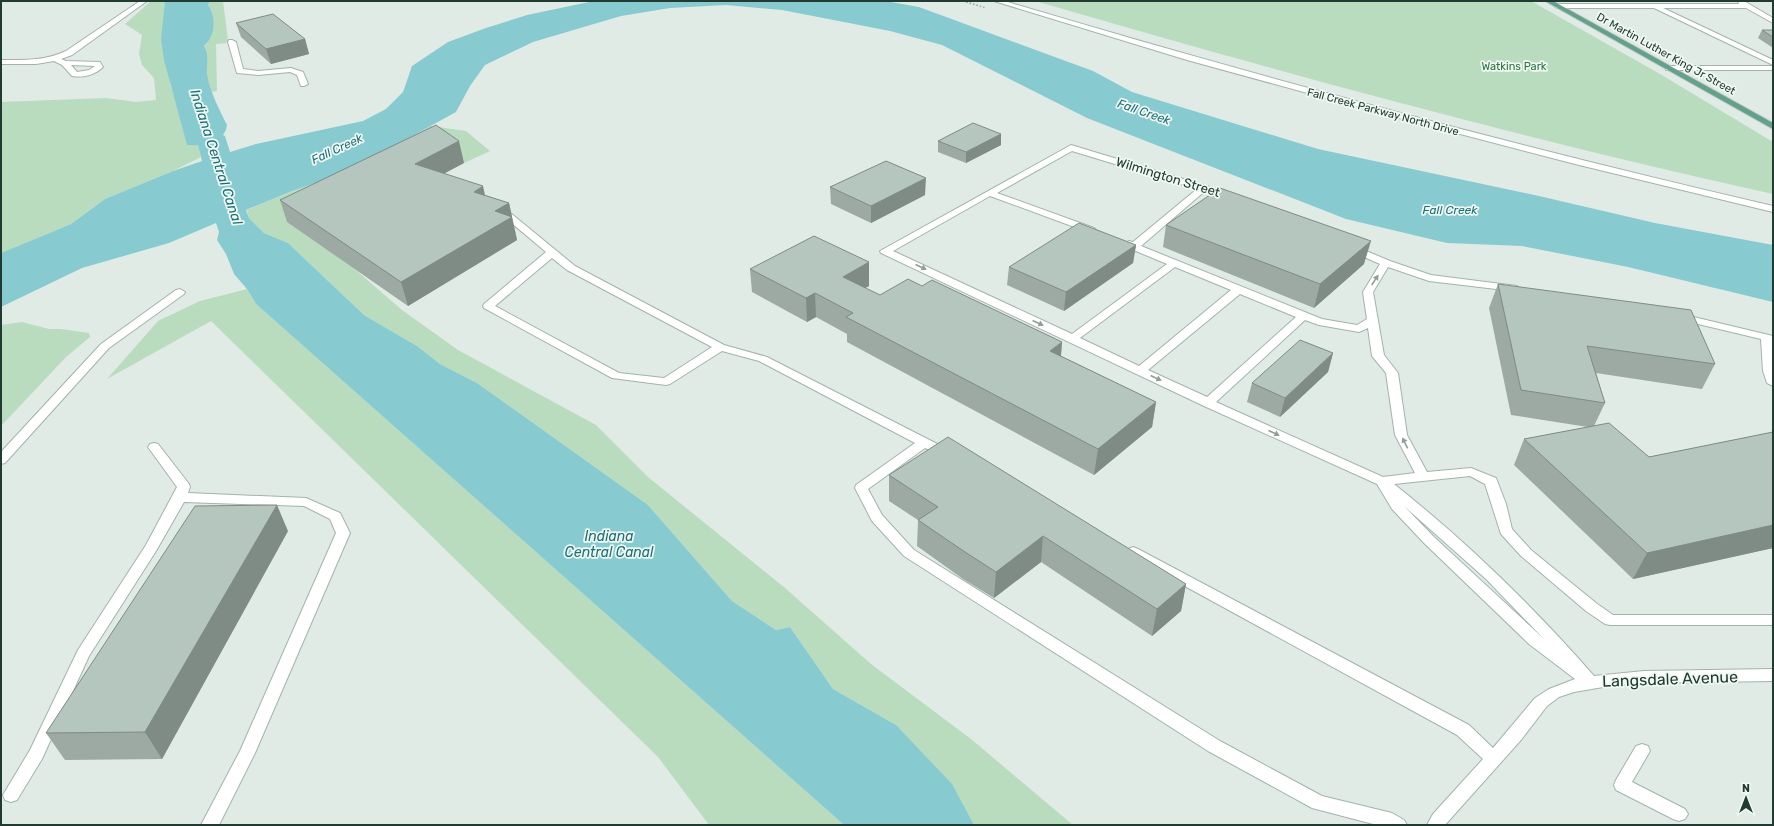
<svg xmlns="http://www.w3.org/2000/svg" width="1774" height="826" font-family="Rubik,sans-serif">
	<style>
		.green { fill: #b9dcbf }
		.water { fill: #87cbd1 }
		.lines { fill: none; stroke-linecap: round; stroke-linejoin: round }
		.minor-casing { stroke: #a3b3ac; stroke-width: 2 }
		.major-casing { stroke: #c1c8c6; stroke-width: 2 }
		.path { stroke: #80af9c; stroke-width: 1.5; stroke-dasharray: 1.5 2; stroke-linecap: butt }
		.minor { fill: #fff; fill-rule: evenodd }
		.major { fill: #64a18c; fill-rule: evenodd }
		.wall { fill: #9caaa3 }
		.shaded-wall { fill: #7f8b85 }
		.building { fill: #b5c6be; stroke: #7f8b85 }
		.oneway { fill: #909d98 }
		.labels { text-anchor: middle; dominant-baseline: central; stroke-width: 3.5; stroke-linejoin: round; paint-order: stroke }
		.far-street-label { font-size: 11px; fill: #213b32; stroke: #f0f8f3 }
		.far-park-label { font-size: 11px; fill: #2b7241; stroke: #f0f8f3 }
		.far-water-label { font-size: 12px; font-style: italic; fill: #1b6f77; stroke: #f0f8f3 }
		.street-label { font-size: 13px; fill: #213b32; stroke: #f0f8f3 }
		.water-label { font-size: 14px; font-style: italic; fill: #1b6f77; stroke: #f0f8f3 }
		.near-street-label { font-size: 16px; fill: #213b32; stroke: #f0f8f3 }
	</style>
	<rect width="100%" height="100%" fill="#e0ebe5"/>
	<!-- green -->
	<g class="green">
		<path d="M151 1H165L164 18 170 84 179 109 187 145H198L201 157 173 171 105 199 71 224 1 253V102L106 98 136 102 156 100 154 78 142 65 139 54 142 35 125 24Z"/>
		<path d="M210 1H223L228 40 226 43 216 44 217 91 212 92C210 86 207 78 206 72 206 65 210 53 204 46L207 44C212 32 218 17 208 5Z"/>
		<path d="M1035 1H1531L1660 74 1773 142V194C1525 139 1279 72 1035 1Z"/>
		<path d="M431 126 466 131 490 151 464 163 441 147 350 265 402 310 458 350 596 425 648 477 785 588 871 664 971 739 1073 825H974L896 725 833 689 790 627 776 630 732 601 648 505 477 383 440 364 417 346 364 315 288 243 264 233 249 218 247 210 292 191 376 162 405 140Z"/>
		<path d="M247 289 256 304 844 825H709L658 757 211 321 107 379 158 321 200 301Z"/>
		<path d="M22 322 49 329H61L89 333 90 337 66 357 1 426V325Z"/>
	</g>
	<!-- water -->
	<path class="water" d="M165 1H210L208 5C217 16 215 37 204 46 210 54 206 66 207 74 210 92 219 109 227 125L226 130 223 135 225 136 230 152 256 144 363 121 386 109 403 92 412 66 448 42 486 28 527 15 594 1H885L919 7 1093 71 1132 92 1318 149 1539 196 1655 223 1773 245V302L1628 267 1522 246 1447 243 1346 219 1087 118 942 45 890 31 782 10 726 5 670 8 621 16 533 42 485 65 470 86 456 112 405 140 376 162 292 191 246 210 249 218 264 233 288 243 364 315 417 346 440 364 477 383 648 505 732 601 776 630 790 627 833 689 896 725 952 784 974 825H844L256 304 247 289 234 274 226 254 217 240 219 232 216 223 169 243 82 268 1 307V253L71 224 105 199 173 171 202 161 198 145H187L164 60 161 39Z"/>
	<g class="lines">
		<!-- minor casing -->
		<g class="minor-casing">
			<g id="minor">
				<path d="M140 1H147L72 55 61 59 66 61 100 62 103 67C95 75 83 78 72 76L62 65 54 61 36 64H1V60C24 60 45 61 66 51ZM71 65 95 66 89 70 77 72Z"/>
				<path d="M994 1H1004C1259 77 1515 146 1773 206V212L1575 164 1380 113 1187 60Z"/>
				<path d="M1738 1H1744L1773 18V23L1746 8H1663L1773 60V65L1654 8H1557L1554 6 1557 4H1739Z"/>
				<path d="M229 40H232L236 42 243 69 258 71 291 68 303 72 308 84 304 86H301L297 75 290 72 258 75 237 73 228 42Z"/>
				<rect x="1666" y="66" width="107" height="4"/>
				<path d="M1071 145 1233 194 1235 196 1230 199 1205 191 1141 246 1322 319 1357 325 1367 319 1363 292 1380 264 1348 250 1347 248 1348 246 1352 245 1390 261 1431 275 1517 286 1518 288 1517 290 1513 291 1429 281 1388 267 1373 292 1384 355 1398 373 1407 435 1427 472 1471 468 1496 478 1506 504 1512 529 1531 550 1596 603 1613 615H1773V625H1610L1605 624 1586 611 1521 556 1501 534 1485 484 1470 476 1394 484C1467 542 1533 606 1594 676L1644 671 1773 669V681L1644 683 1609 686 1574 692 1559 697 1547 706 1521 740 1445 825H1427L1433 814 1483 759 1457 735 1128 555 1126 552 1128 549 1133 547 1138 549 1469 725 1493 748 1535 698 1549 689 1575 679 1529 644 1424 543 1392 509 1377 484 1204 406 881 253 880 251ZM1072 151 1197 189 1133 242 1129 241 1124 244 1131 249 1167 264 1072 334 893 251 990 196 1088 232H1094L1096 230 1094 228 997 193ZM1175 267 1231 290 1139 366 1080 338ZM1240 294 1296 317 1207 397 1148 370ZM1305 320 1319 325 1359 332 1368 328 1372 356 1386 373 1395 435 1415 473 1383 477 1216 402ZM1404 506 1486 579 1544 639 1434 537Z"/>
				<path d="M499 205 502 206 575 266 724 345 767 357 951 451 953 454 951 457 947 458 925 448 868 489 882 515 914 550 1220 741 1322 796 1392 813 1404 820 1407 825H1377L1312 808 1208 751 904 556 872 521 855 488 856 485 915 443 759 361 722 351 670 384 666 385 612 378 484 308 483 306 484 304 546 252 496 210 494 208 496 206ZM552 258 567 270 712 347 664 378 619 373 495 306Z"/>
				<path d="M180 289 185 292 184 294 109 348 5 463 1 464V452L101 344 176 290Z"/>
				<path d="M1681 314 1773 336V386L1767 383 1763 371 1761 339 1677 319 1676 317 1677 315Z"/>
				<path d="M154 443 158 444 189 484 190 487 188 493 306 498 340 513 350 533 255 753 219 825H201L240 751 336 533 330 519 304 506 184 502 156 551 89 656 42 759 17 800 11 802 5 800 3 795 30 750 78 650 146 545 177 487 148 447 150 444Z"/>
				<path d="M1642 744 1648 746 1650 751 1632 782 1685 809 1688 814 1685 819 1679 821 1673 819 1616 790 1614 785 1616 780 1636 746Z"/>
			</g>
		</g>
		<!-- major casing -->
		<g class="major-casing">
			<path id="major" d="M1545 1H1553L1773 123V129Z"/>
		</g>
		<!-- path -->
		<path class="path" d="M963 1 986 8"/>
		<!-- minor -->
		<use href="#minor" class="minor"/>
		<!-- major -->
		<use href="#major" class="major"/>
	</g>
	<!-- wall -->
	<g class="wall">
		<path d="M236 23 305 39 309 54 271 64 241 37Z"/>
		<path d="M1762 30H1773V48L1758 38Z"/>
		<path d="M1001 134V145L966 163 938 152V141Z"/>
		<path d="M464 163 444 173 485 195 509 203 517 240 408 306 287 222 280 200Z"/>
		<path d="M830 187 925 195 871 223 831 204Z"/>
		<path d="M1166 225 1364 264 1314 308 1163 247Z"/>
		<path d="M1136 245 1133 263 1064 311 1007 285 1009 267Z"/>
		<path d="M869 262V286L865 288 880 295 922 286 1062 342 1061 356 1156 402 1152 427 1094 475 847 342V334L816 317 807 322 752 292 750 269Z"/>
		<path d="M1498 284 1715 364 1702 389 1596 373 1605 403 1594 426 1649 457 1773 432V548L1633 579 1514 465 1524 439 1588 427 1511 415 1489 308Z"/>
		<path d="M1333 353 1328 372 1280 417 1247 402 1252 383Z"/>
		<path d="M889 475 1186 584 1181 611 1152 636 1041 562 994 598 963 579 917 546 918 520 889 501Z"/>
		<path d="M288 531 162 759 65 760 46 733Z"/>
	</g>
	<!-- shaded-wall -->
	<g class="shaded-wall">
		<path d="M305 39 309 54 271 64 266 49Z"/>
		<path d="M1001 134V145L966 163V152Z"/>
		<path d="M459 141 464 163 421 186 415 164Z"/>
		<path d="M926 178 925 195 871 223V206Z"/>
		<path d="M483 186 488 209 474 192Z"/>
		<path d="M509 203 517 240 408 306 401 282 495 211Z"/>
		<path d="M1371 241 1364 264 1314 308 1320 284Z"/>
		<path d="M1136 245 1133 263 1064 311 1066 292Z"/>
		<path d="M869 262V286L843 300V277Z"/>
		<path d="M815 293 816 317 807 322 806 298Z"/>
		<path d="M1062 342 1060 366 1050 351Z"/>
		<path d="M1333 353 1328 372 1280 417 1285 398Z"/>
		<path d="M1156 402 1152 427 1094 475 1098 449Z"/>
		<path d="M277 505 288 531 162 759 145 732Z"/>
		<path d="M1773 525V548L1633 579 1647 553Z"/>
		<path d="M1043 536 1041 562 994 598 996 572Z"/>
		<path d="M1186 584 1181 611 1152 636 1157 609Z"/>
	</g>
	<!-- building -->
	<g class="building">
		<path d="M273 14 305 39 266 49 236 23Z"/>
		<path d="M1762 30H1773V37Z"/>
		<path d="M973 123 1001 134 966 152 938 141Z"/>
		<path d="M436 125 459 141 415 164 483 186 474 192 509 203 495 211 512 217 401 282 280 200Z"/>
		<path d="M886 161 926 178 871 206 830 187Z"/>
		<path d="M1220 188 1371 241 1320 284 1166 225Z"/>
		<path d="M1079 223 1136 245 1066 292 1009 267Z"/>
		<path d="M814 236 869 262 843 277 880 295 908 279 922 286 932 280 1062 342 1050 351 1156 402 1098 449 846 317 853 313 815 293 806 298 750 269Z"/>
		<path d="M1498 284 1691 310 1715 364 1587 346 1605 403 1521 390Z"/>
		<path d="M1300 340 1333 353 1285 398 1252 383Z"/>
		<path d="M1609 423 1649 457 1773 432V525L1647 553 1524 439Z"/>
		<path d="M948 437 1186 584 1157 609 1043 536 996 572 965 552 918 520 938 507 889 475Z"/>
		<path d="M277 505 145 732 46 733 195 506Z"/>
	</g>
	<!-- one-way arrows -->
	<defs><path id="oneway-solid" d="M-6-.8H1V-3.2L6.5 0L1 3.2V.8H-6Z"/></defs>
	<g class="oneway">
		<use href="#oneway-solid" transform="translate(921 267) rotate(25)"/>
		<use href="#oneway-solid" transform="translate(1375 280) rotate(-57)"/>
		<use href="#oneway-solid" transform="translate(1038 323) rotate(25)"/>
		<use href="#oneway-solid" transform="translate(1156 378) rotate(25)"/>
		<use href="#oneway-solid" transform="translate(1274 433) rotate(25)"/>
		<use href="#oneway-solid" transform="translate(1405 443) rotate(-116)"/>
	</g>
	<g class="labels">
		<!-- far-street labels -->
		<g class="far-street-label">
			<text transform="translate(1666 54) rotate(29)">Dr Martin Luther King Jr Street</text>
			<text transform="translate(1383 112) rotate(15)">Fall Creek Parkway North Drive</text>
		</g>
		<!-- far-park labels -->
		<g class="far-park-label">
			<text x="1514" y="66">Watkins Park</text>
		</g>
		<!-- far-water labels -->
		<g class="far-water-label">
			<text transform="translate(1144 112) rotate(19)">Fall Creek</text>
			<text transform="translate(337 149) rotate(-25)">Fall Creek</text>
			<text x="1450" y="210">Fall Creek</text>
		</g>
		<!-- street labels -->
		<g class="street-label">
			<text transform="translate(1168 177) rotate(17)">Wilmington Street</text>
		</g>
		<!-- water labels -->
		<g class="water-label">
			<text transform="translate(216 157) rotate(72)">Indiana Central Canal</text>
			<text x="609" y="536">Indiana<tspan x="609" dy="16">Central Canal</tspan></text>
		</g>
		<!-- near-street labels -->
		<g class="near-street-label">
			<text transform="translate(1670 679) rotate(-2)">Langsdale Avenue</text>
		</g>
	</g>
	<!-- border -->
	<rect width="1774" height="826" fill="none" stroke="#213b32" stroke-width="4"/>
	<!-- north arrow -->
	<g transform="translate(1746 798)" stroke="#f0f8f3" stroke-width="3" paint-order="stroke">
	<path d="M0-3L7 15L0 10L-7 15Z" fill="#213b32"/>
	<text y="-6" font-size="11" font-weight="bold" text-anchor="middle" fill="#213b32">N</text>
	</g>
</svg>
